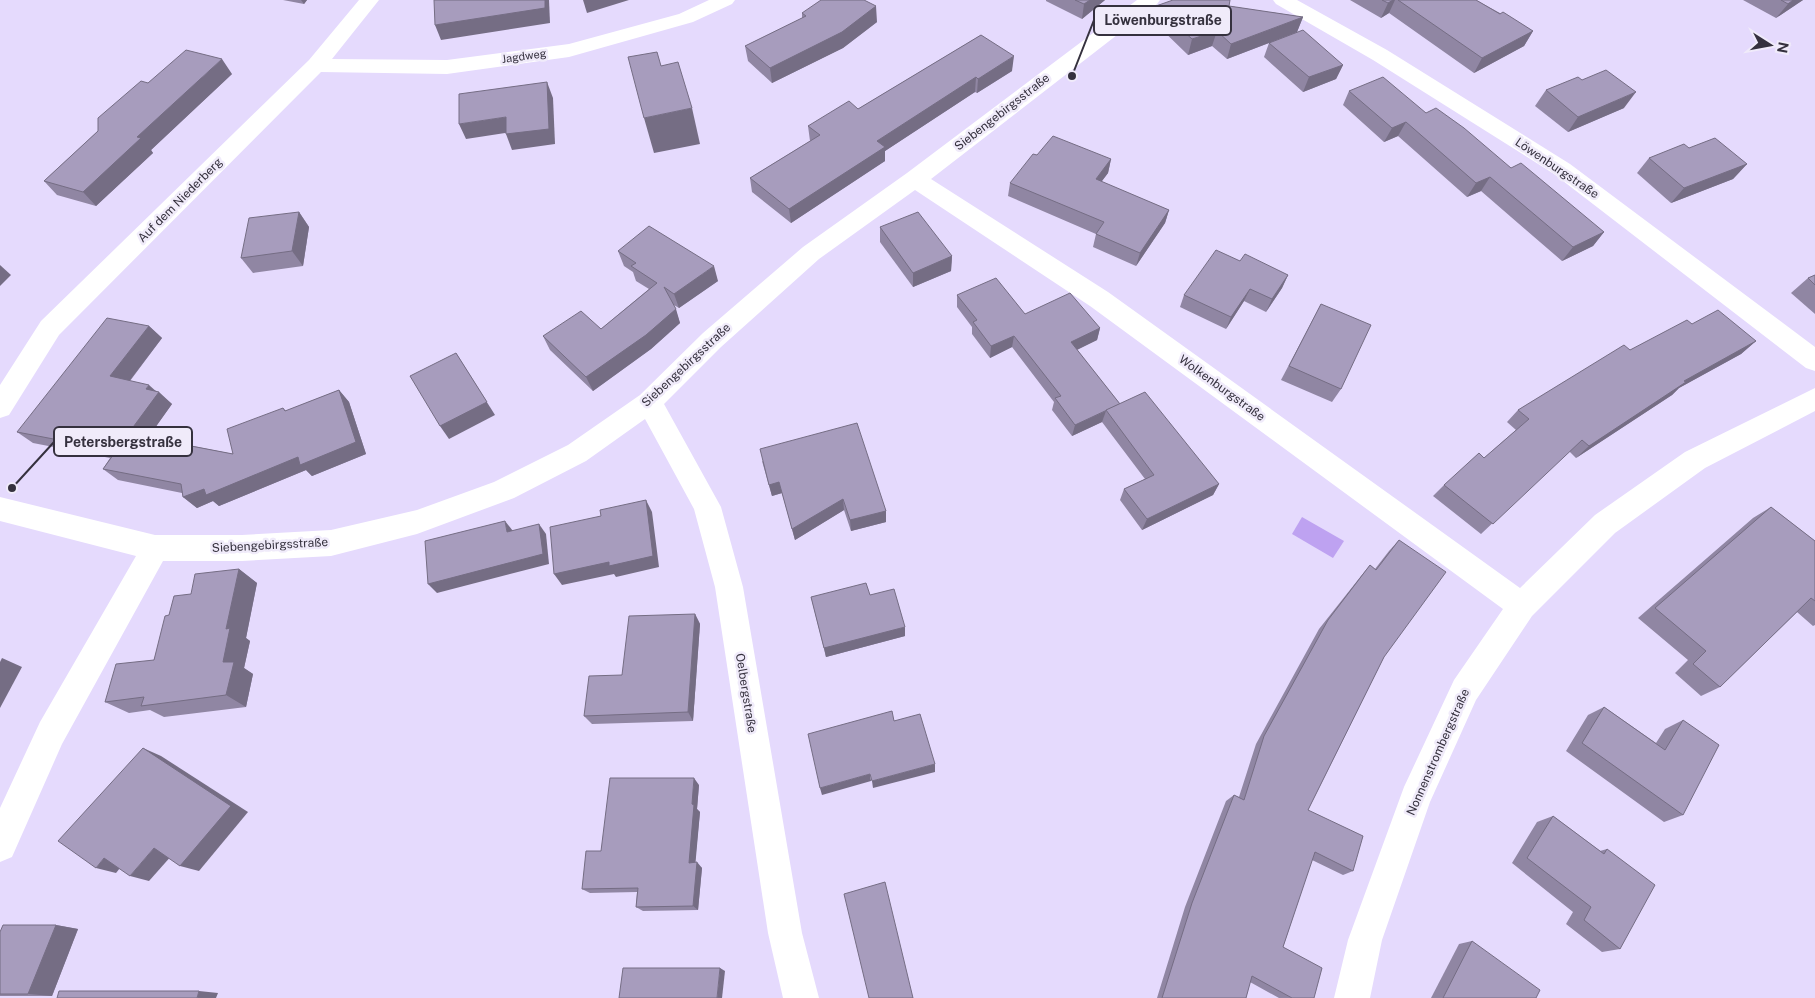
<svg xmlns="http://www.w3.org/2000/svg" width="1815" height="998" font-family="'Public Sans',sans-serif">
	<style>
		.water { fill: #bea2f1 }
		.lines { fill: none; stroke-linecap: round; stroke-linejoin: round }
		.minor { fill: #fff; fill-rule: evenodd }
		.wall { fill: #9086a3 }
		.shaded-wall { fill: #756d84 }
		.building { fill: #a79cbd; stroke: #756d84 }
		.labels { text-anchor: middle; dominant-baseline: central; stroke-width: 5; stroke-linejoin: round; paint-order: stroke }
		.far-street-label { font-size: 11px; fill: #35313e; stroke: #f0ebfa }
		.street-label { font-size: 12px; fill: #35313e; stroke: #f0ebfa }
		.leader { fill: none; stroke: #35313e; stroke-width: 2 }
		.callout-dot { fill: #35313e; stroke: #f0ebfa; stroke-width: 2 }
		.callout { fill: #f0ebfa; stroke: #35313e; stroke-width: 2 }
		.callout-label { font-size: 14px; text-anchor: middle; font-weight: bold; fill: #35313e }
	</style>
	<rect width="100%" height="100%" fill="#e5dafd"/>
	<!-- water -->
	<path class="water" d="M1302 517 1344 541 1333 558 1292 534Z"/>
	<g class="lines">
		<!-- minor -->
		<g class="minor">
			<path d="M359 0H379L332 59 447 60 569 44 679 14 709 0H735L732 4 693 22 569 57 447 74 321 72 59 335 9 415 0 418V385L41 321 309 60Z"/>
			<path d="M1137 0H1160L1157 4 931 179 1108 292 1520 588 1595 515 1685 452 1815 388V411L1705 468 1615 533 1532 616 1476 700 1430 802 1382 940 1370 998H1334L1348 940 1404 787 1454 680 1503 609 1090 306 915 190 819 259 721 347 664 404 721 507 743 587 802 933 819 998H783L768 933 715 587 694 509 645 419 586 461 514 498 417 534 331 556 242 561H163L62 744 12 857 0 862V808L40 722 136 556 0 521V497L155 535H242L331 530 417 510 494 482 568 445 640 395 703 333 803 247 907 173Z"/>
			<path d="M1273 0H1297L1387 50 1570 164 1815 347V371L1806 368 1554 174 1373 60 1276 4Z"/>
		</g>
	</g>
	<!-- wall -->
	<g class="wall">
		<path d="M283 0H307L304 4Z"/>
		<path d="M1046 0H1105L1082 19 1046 1Z"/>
		<path d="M1350 0H1476L1533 31 1524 46 1474 73 1389 13 1381 18Z"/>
		<path d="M1743 0H1803L1776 18Z"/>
		<path d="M1156 6H1229L1303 17 1297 32 1343 65 1336 79 1303 92 1264 57 1269 43 1227 59 1212 46 1188 55 1153 21Z"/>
		<path d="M802 13 877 22 843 48 772 83 748 61 745 46 802 18Z"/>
		<path d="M981 35 1012 71 977 93 975 92 885 151V161L791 223 752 192 750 178 810 141 808 126 858 109Z"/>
		<path d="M232 74 151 150 153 153 96 206 57 195 44 181 98 131 148 83Z"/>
		<path d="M1582 80 1624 108 1568 132 1535 106 1546 90Z"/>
		<path d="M1349 91 1426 113 1511 168 1604 232 1593 246 1562 261 1481 191 1467 197 1398 136 1384 142 1343 105Z"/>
		<path d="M1689 148 1747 164 1733 179 1671 203 1637 173 1649 158Z"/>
		<path d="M1037 155 1111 159 1108 173 1101 182 1169 210 1165 223 1136 266 1093 247 1096 234 1008 196 1010 183Z"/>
		<path d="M299 212 309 227 303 266 253 273 241 258Z"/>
		<path d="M880 227 952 256 951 271 913 287 880 242Z"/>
		<path d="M618 251 718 281 679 308 674 305 680 323 651 349 593 391 550 350 543 336 601 329 649 289 636 281 633 272 624 266Z"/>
		<path d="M1240 261 1288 275 1282 288 1266 312 1244 301 1226 329 1180 307 1184 295Z"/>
		<path d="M1815 275V314L1791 293 1808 278Z"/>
		<path d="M957 295 1025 314 1100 328 1097 340 1077 350 1120 404 1219 484 1213 495 1142 530 1120 500 1124 489 1145 479 1102 422 1072 436 1052 410 1054 402 1012 347 990 358 972 334V327L957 307Z"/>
		<path d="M1321 304 1341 389 1332 402 1281 380Z"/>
		<path d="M1692 324 1756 341 1741 354 1679 388 1672 395 1576 458 1569 451 1481 534 1433 496 1444 485 1484 458 1516 430 1507 422 1518 410 1630 350Z"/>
		<path d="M149 326 162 338 130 381 156 391 172 404 148 437 233 454 283 408 286 411 339 390 349 402 366 454 312 476 306 470 219 506 213 501 197 508 183 497 182 493 118 480 103 469 110 458 33 443 17 432Z"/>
		<path d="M762 461 886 511V522L851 531 844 510 795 540 782 493 772 496Z"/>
		<path d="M1771 507 1815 541V625L1813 626 1797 612 1720 687 1701 696 1675 673 1688 660 1638 618 1753 518Z"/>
		<path d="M1399 540 1384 657 1308 810 1353 871 1343 875 1312 860 1283 947 1314 998H1279L1250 982 1246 998H1157L1185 907 1226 801 1234 795 1239 797 1256 744 1319 629 1361 576 1370 565 1375 569 1389 551Z"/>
		<path d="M239 569 257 583 246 638 250 641 244 668 253 674 246 707 164 717 150 710 129 713 105 702 154 660 169 615 191 594Z"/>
		<path d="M870 595 905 636 826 657 811 597Z"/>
		<path d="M695 614 700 624 693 721 592 724 584 716 622 675Z"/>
		<path d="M1604 707 1656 743 1665 729 1683 720V815L1664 822 1566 751 1588 715Z"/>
		<path d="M699 785 697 809 700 812 695 862 702 868 698 910 643 911 636 907 637 892 590 893 582 889 601 851Z"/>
		<path d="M1553 816 1600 851 1607 849 1620 949 1602 952 1566 924 1573 912 1512 863 1537 822Z"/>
		<path d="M56 925 78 929 52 996H0V932Z"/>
		<path d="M1472 941 1536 998H1431L1459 944Z"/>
	</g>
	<!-- shaded-wall -->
	<g class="shaded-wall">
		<path d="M301 0H307L304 4Z"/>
		<path d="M545 0H549L550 23 441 40 435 25Z"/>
		<path d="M583 0H629L587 13Z"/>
		<path d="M1090 0H1105L1082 19 1084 4Z"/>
		<path d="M1393 0H1395L1389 13 1381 18 1388 3Z"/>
		<path d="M1793 0H1803L1776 18 1788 4Z"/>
		<path d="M876 6 877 22 843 48 772 83 770 68Z"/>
		<path d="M1303 17 1297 32 1227 59 1231 44Z"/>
		<path d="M1217 31 1212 46 1188 55 1192 39Z"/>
		<path d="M1533 31 1524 46 1474 73 1482 58Z"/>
		<path d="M1014 56 1012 71 977 93 978 79Z"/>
		<path d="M222 59 232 74 151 150 153 153 96 206 83 192 137 137Z"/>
		<path d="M1343 65 1336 79 1303 92 1309 77Z"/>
		<path d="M976 77 975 92 885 151V161L791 223 789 209 877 141Z"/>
		<path d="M547 82 553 98 555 144 512 150 506 134Z"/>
		<path d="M1636 92 1624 108 1568 132 1578 117Z"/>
		<path d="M692 108 700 144 654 153 644 118Z"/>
		<path d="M506 117 512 132 466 139 459 124Z"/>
		<path d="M1406 122 1398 136 1384 142 1392 128Z"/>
		<path d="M1111 159 1108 173 1093 193 1096 179Z"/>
		<path d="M1747 164 1733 179 1671 203 1684 188Z"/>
		<path d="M1490 177 1481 191 1467 197 1476 183Z"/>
		<path d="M1169 210 1165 223 1136 266 1140 253Z"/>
		<path d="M299 212 309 227 303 266 292 251Z"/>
		<path d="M1604 232 1593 246 1562 261 1573 247Z"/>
		<path d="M952 256 951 271 913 287V273Z"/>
		<path d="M0 265 11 275 0 286Z"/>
		<path d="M714 266 718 281 679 308 674 294Z"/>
		<path d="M1288 275 1282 288 1266 312 1272 299Z"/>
		<path d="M1250 289 1244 301 1226 329 1231 317Z"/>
		<path d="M676 309 680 323 651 349 593 391 586 377Z"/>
		<path d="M149 326 162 338 124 388 110 376Z"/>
		<path d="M1100 328 1097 340 1068 354 1071 342Z"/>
		<path d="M1014 336 1012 347 990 358 991 346Z"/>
		<path d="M1756 341 1741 354 1679 388 1672 395 1576 458 1589 446 1684 381Z"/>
		<path d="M456 353 495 415 449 439 440 426Z"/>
		<path d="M149 385 158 393 159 392 172 404 143 445 128 434 146 389Z"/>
		<path d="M339 390 349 402 366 454 312 476 306 470 219 506 213 501 197 508 183 497Z"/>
		<path d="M1106 411 1102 422 1072 436 1075 425Z"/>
		<path d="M779 482 782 493 772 496 769 485Z"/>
		<path d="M1219 484 1213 495 1142 530 1147 519Z"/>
		<path d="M843 499 844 510 795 540 792 529Z"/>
		<path d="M646 500 652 512 659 567 616 577 614 574 562 585 554 574Z"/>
		<path d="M886 511V522L851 531 850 520Z"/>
		<path d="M505 521 513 531 507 532Z"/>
		<path d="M539 524 546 534 549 564 437 593 428 584Z"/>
		<path d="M239 569 257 583 246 638 250 641 244 668 253 674 246 707 226 695 223 662 226 629Z"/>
		<path d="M695 614 700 624 693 721 688 712Z"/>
		<path d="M905 627V636L826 657 824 648Z"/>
		<path d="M2 658 22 667 0 708V662Z"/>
		<path d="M143 748 161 756 248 812 199 871 180 866Z"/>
		<path d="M935 764V772L873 788 872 781Z"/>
		<path d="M870 774 871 781 822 795 820 788Z"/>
		<path d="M694 778 699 785 697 809 700 812 695 868 689 863 692 804Z"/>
		<path d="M154 848 173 854 149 881 130 876Z"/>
		<path d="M104 858 124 863 116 873 96 868Z"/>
		<path d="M697 862 702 868 698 910 693 906Z"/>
		<path d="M56 925 78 929 52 996 28 994Z"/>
		<path d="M720 968 725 971 722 998H717Z"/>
		<path d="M199 991 218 993 216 998H197Z"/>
	</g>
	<!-- building -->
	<g class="building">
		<path d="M434 0H545V8L435 25Z"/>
		<path d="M821 0H864L876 6 842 32 770 68 745 46 806 16 802 13Z"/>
		<path d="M1075 0H1090L1084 4Z"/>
		<path d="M1173 0H1230L1229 6 1303 17 1231 44 1217 31 1192 39 1156 6Z"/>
		<path d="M1382 0H1393L1388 3Z"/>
		<path d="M1398 0H1476L1500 14 1503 12 1533 31 1482 58Z"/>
		<path d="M1781 0H1793L1788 4Z"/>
		<path d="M1303 30 1343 65 1309 77 1269 43Z"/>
		<path d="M981 35 1014 56 978 79 976 77 877 141 885 147 789 209 750 178 820 135 808 126 849 101 858 109Z"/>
		<path d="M186 50 222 59 137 137 141 138 83 192 44 181 98 131V118L141 81 148 83Z"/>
		<path d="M657 52 661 66 678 62 692 108 644 118 628 57Z"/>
		<path d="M1606 70 1636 92 1578 117 1546 90 1578 77 1582 80Z"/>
		<path d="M1383 77 1426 113 1436 108 1464 128 1511 168 1521 163 1604 232 1573 247 1490 177 1476 183 1406 122 1392 128 1349 91Z"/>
		<path d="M547 82 549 129 506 134V117L459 124V94Z"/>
		<path d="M1053 136 1111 159 1096 179 1169 210 1140 253 1096 234 1104 222 1010 183 1033 154 1037 155Z"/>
		<path d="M1715 138 1747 164 1684 188 1649 158 1684 144 1689 148Z"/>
		<path d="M299 212 292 251 241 258 249 218Z"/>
		<path d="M918 212 952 256 913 273 880 227Z"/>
		<path d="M649 226 714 266 674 294 664 287 676 309 646 335 586 377 543 336 581 311 601 329 657 283 631 266 636 263 618 251Z"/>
		<path d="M1216 250 1240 261 1245 254 1288 275 1272 299 1250 289 1231 317 1184 295Z"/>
		<path d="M1815 275V285L1808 278Z"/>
		<path d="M996 278 1025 314 1070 293 1100 328 1071 342 1120 404 1075 425 1055 398 1061 396 1014 336 991 346 973 322 977 320 957 295Z"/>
		<path d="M1321 304 1371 325 1341 389 1289 366Z"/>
		<path d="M1718 310 1756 341 1684 381 1686 382 1589 446 1582 440 1493 524 1444 485 1479 453 1484 458 1529 419 1518 410 1624 345 1630 350 1687 320 1692 324Z"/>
		<path d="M107 318 149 326 110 376 149 385 146 389 159 392 128 434 233 454 227 429 283 408 285 411 339 390 356 442 300 465 298 457 206 495 204 489 183 497 181 484 103 469 116 451 17 432Z"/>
		<path d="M456 353 487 402 440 426 410 376Z"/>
		<path d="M1145 392 1219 484 1147 519 1124 489 1154 475 1106 410Z"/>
		<path d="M857 423 886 511 850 520 843 499 792 529 779 482 769 485 760 449Z"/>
		<path d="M646 500 653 556 609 566V562L554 574 550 527 601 516 600 510Z"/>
		<path d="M1771 507 1815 541V601L1811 598 1720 687 1693 664 1706 651 1655 608Z"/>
		<path d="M505 521 507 532 539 524 543 554 428 584 425 541Z"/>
		<path d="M1399 540 1446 572 1384 657 1308 810 1363 836 1353 871 1315 852 1283 947 1322 968 1314 998H1292L1252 976 1246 998H1162L1192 903 1234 795 1244 800 1264 736 1328 620 1370 565 1376 570Z"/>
		<path d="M239 569 226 629 230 628 223 662H234L226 695 141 706 144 697 105 702 116 664 154 660 165 616 169 615 174 596 191 594 195 574Z"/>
		<path d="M866 583 870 595 894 589 905 627 824 648 811 597Z"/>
		<path d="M695 614 688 712 584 716 589 676 622 675 629 616Z"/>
		<path d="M1604 707 1665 750 1683 720 1719 745 1683 815 1582 743Z"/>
		<path d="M892 711 894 721 920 714 935 764 872 781 870 774 820 788 808 734Z"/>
		<path d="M143 748 231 806 180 866 154 848 130 876 104 858 96 868 58 841Z"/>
		<path d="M610 778H694L692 804 694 805 689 863 697 862 693 906 636 907 638 888 582 889 586 851H601Z"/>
		<path d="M1553 816 1604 854 1607 849 1655 885 1620 949 1584 920 1591 907 1527 858Z"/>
		<path d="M885 882 913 998H869L844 894Z"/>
		<path d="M3 925H56L28 994H0V932Z"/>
		<path d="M1472 941 1540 990 1536 998H1443Z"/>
		<path d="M623 968H720L717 998H619Z"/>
		<path d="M59 991H199L197 998H57Z"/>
	</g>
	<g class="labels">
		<!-- far-street labels -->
		<g class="far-street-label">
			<text transform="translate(524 56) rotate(-8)">Jagdweg</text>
		</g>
		<!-- street labels -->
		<g class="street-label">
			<text transform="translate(1002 112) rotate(-38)">Siebengebirgsstraße</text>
			<text transform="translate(1557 168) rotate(34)">Löwenburgstraße</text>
			<text transform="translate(180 200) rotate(-45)">Auf dem Niederberg</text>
			<text transform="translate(686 365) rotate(-43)">Siebengebirgsstraße</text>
			<text transform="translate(1222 388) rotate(36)">Wolkenburgstraße</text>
			<text transform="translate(270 545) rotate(-3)">Siebengebirgsstraße</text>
			<text transform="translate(746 693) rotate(81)">Oelbergstraße</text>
			<text transform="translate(1438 752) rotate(-66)">Nonnenstrombergstraße</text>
		</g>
	</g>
	<!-- callouts -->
	<path class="leader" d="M1072 76L1094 20M12 488L54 442"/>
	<g class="callout-dot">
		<circle cx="1072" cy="76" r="5"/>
		<circle cx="12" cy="488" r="5"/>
	</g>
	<g class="callout">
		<rect x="1094" y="6" width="137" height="29" rx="5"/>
		<rect x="54" y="427" width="138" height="29" rx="5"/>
	</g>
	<g class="callout-label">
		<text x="1163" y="25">Löwenburgstraße</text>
		<text x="123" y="447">Petersbergstraße</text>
	</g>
	<!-- north arrow -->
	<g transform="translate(1770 45) rotate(101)" stroke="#f0ebfa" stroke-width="4" paint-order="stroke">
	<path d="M0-4L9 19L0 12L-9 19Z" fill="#35313e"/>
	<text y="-8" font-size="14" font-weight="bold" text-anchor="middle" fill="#35313e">N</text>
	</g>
</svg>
